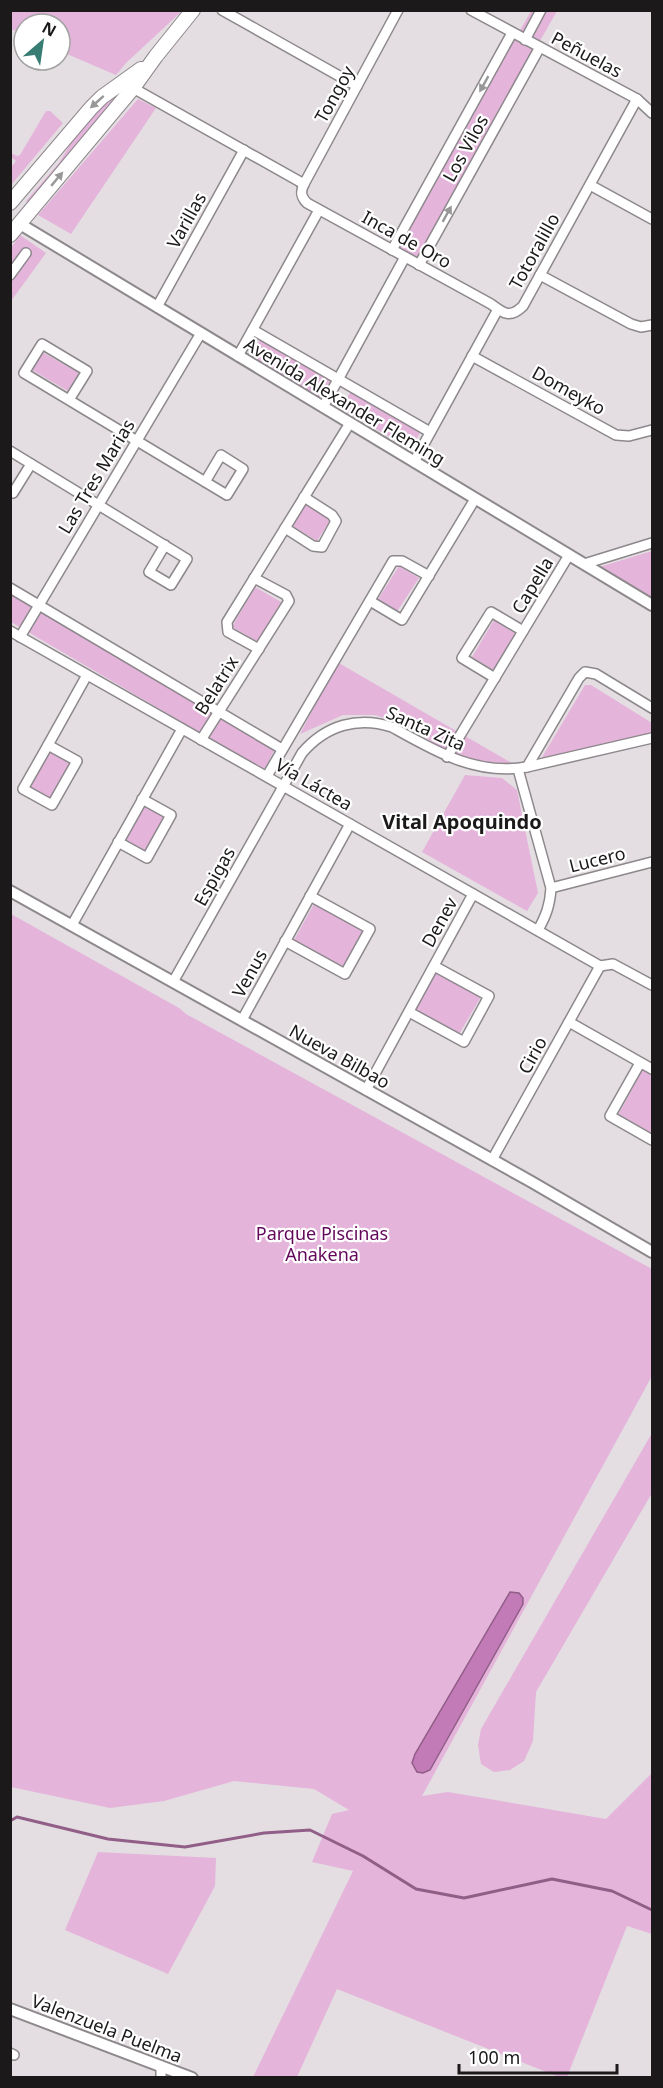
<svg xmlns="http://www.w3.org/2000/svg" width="663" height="2088" font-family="'Noto Sans',sans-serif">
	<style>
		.green { fill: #e4b4db }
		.water { fill: #c37bb7; stroke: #915e88; stroke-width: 1.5 }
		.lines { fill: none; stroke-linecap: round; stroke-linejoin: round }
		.stream { stroke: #915e88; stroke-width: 3 }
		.minor-casing { stroke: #8d888c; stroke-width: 12 }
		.tertiary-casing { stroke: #8d888c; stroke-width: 14 }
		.primary-casing { stroke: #8d888c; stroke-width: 16 }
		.minor { stroke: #fff; stroke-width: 9 }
		.tertiary { stroke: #fff; stroke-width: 10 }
		.primary { stroke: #fff; stroke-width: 14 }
		.oneway { fill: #989898 }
		.labels { text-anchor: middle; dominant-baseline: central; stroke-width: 4.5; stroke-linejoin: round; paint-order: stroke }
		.street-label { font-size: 18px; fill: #1b191a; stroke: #fff }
		.park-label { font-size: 18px; fill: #63075a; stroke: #fff }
		.neighbourhood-label { font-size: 20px; font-weight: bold; fill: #1b191a; stroke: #fff }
	</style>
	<rect width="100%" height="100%" fill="#e4dee2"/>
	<!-- green -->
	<g class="green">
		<path d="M11 10H182V11L126 63 116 75 60 51V24H24V35L11 29Z"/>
		<path d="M531 11H557L417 258 396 249Z"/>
		<path d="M122 91 29 203 26 201 59 163 75 136 101 105 118 92Z"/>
		<path d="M138 99 156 108 71 234 38 215Z"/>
		<path d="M46 111H50L63 123 11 185V167L16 161 11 157V153L17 156 20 155Z"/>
		<path d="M20 235 46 253 11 301V248Z"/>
		<path d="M260 340 331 380 320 398 250 358Z"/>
		<path d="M42 352 79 373 68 391 32 370Z"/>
		<path d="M351 391 421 431 411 449 341 409Z"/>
		<path d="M305 503 331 519 317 541 291 525Z"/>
		<path d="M652 551V602L596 568Z"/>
		<path d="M399 566 419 578 396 613 377 601Z"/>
		<path d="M255 587 283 603 260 643 232 627Z"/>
		<path d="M11 591 275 749 264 770 11 622Z"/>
		<path d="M494 620 519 636 497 672 472 657Z"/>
		<path d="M337 662 517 766 492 765 468 758 437 745 405 725 375 715H343L300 734Z"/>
		<path d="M585 685H591L652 723V733L541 759Z"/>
		<path d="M49 752 70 763 50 798 30 787Z"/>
		<path d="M465 775 502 778 517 790 538 893 527 911 422 852Z"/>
		<path d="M144 805 164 816 145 852 125 840Z"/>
		<path d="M314 904 363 930 342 968 293 942Z"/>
		<path d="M11 914 179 1008 186 1014 652 1269V1376L422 1796 448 1792 606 1819 652 1773V1934L627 1926 567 2077H559L337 1989 297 2077H253L353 1871 312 1862 332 1814 349 1810 314 1789 234 1781 164 1801 110 1808 11 1787Z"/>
		<path d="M435 969 482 995 458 1036 412 1010Z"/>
		<path d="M643 1069 652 1074V1133L618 1115Z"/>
		<path d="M652 1433V1493L536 1692 533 1741 524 1761 510 1770 494 1772 481 1764 478 1745 481 1729Z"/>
		<path d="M98 1852 216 1858 215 1886 168 1974 65 1930Z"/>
	</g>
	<!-- water -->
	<path class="water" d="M510 1592 519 1593 523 1598V1604L430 1770 423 1773 417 1772 412 1763 415 1754Z"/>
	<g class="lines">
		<!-- stream -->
		<path class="stream" d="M10 1821 17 1817 108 1839 185 1847 264 1833 310 1830 363 1856 416 1889 464 1898 552 1879 612 1891 652 1910"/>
		<!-- minor casing -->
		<g class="minor-casing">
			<g id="minor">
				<path d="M222 10 357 86"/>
				<path d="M398 10 304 184C300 192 301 197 307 203L491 304C503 313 510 319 523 306L637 99"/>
				<path d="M471 10 637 99 652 113"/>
				<path d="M525 40 541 10"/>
				<path d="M133 88 304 184"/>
				<path d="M590 185 652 219"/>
				<path d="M392 250 512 33"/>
				<path d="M419 265 540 47"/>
				<path d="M10 275 26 253"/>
				<path d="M540 275 631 324 641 327 652 325"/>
				<path d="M157 307 244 150"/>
				<path d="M253 330 430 432"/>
				<path d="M238 356 319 210"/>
				<path d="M472 356 616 435 629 436 652 430"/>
				<path d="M69 400 87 371 42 344 24 373C92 414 160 455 227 495L243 469 221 455 205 482"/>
				<path d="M323 407 405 257"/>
				<path d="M10 451 187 559 171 585 149 572 165 545"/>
				<path d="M414 462 497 311"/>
				<path d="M10 491 13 493 31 464"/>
				<path d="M285 528 313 546 322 547 336 521 332 515 304 497"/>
				<path d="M584 564 652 543"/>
				<path d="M10 588 282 749"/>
				<path d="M370 601 402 620 475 499"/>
				<path d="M10 631 600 966 613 964 652 985"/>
				<path d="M20 637 201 333"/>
				<path d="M259 649 228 632 227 622 350 423"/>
				<path d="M495 678 462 658 491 612 523 631"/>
				<path d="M201 740 289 601 286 595 254 578"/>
				<path d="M48 745 77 761 52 805 23 789Z"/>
				<path d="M48 745 87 675"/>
				<path d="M447 757 569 555"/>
				<path d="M527 767 579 678 585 672 596 674 652 708"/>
				<path d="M518 769 551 888C550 905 546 916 538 930"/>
				<path d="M267 776 393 561H402L429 576"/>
				<path d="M118 842 147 858 171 815 142 799"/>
				<path d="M551 888 652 862"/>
				<path d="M72 925 182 729"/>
				<path d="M285 941 345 974 370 929 310 896"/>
				<path d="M173 982 302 753C326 725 358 716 392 727 435 751 476 776 527 767L652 738"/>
				<path d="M409 1012 464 1042 489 996 434 966"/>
				<path d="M242 1020 350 824"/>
				<path d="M569 1022 652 1069"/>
				<path d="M640 1063 610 1116 652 1140"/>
				<path d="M366 1090 473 894"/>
				<path d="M492 1160 600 966"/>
				<path d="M10 2053 14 2055"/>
				<path d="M161 2078V2066"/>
			</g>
		</g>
		<!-- tertiary casing -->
		<g class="tertiary-casing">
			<g id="tertiary">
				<path d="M20 224 652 605"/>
				<path d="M10 891 530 1181 652 1252"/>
				<path d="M10 2009 192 2078"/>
			</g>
		</g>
		<!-- primary casing -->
		<g class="primary-casing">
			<g id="primary">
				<path d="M10 203 91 108 102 97 141 69"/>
				<path d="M10 235 133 88 156 56 193 10"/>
			</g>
		</g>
		<!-- minor -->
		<use href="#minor" class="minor"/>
		<!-- tertiary -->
		<use href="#tertiary" class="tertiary"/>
		<!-- primary -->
		<use href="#primary" class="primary"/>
	</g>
	<!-- one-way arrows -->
	<defs><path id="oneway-solid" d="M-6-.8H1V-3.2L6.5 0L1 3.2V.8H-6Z" transform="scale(1.5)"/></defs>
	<g class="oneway">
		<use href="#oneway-solid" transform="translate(484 84) rotate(119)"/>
		<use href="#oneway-solid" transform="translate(97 102) rotate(138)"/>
		<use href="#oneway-solid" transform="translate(57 179) rotate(-50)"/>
		<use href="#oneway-solid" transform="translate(447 214) rotate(-61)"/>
	</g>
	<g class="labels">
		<!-- street labels -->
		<g class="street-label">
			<text transform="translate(587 54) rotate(28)">Peñuelas</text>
			<text transform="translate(334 94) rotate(-61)">Tongoy</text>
			<text transform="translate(465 148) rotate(-61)">Los Vilos</text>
			<text transform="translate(186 220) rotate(-61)">Varillas</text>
			<text transform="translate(407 239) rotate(29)">Inca de Oro</text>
			<text transform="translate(534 251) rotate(-61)">Totoralillo</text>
			<text transform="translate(569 390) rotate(29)">Domeyko</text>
			<text transform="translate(345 401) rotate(31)">Avenida Alexander Fleming</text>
			<text transform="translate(96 476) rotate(-59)">Las Tres Marias</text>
			<text transform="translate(532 585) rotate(-59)">Capella</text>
			<text transform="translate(216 685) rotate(-58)">Belatrix</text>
			<text transform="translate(426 728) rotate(24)">Santa Zita</text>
			<text transform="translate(314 784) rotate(30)">Vía Láctea</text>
			<text transform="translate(597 859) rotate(-14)">Lucero</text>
			<text transform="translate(214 876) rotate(-61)">Espigas</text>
			<text transform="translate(439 922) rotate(-61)">Denev</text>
			<text transform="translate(249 973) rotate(-61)">Venus</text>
			<text transform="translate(532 1055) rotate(-61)">Cirio</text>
			<text transform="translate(340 1056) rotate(29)">Nueva Bilbao</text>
			<text transform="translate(107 2028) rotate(21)">Valenzuela Puelma</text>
		</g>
		<!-- park labels -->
		<g class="park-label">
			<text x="322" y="1233">Parque Piscinas<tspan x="322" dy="21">Anakena</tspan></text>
		</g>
		<!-- neighbourhood labels -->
		<g class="neighbourhood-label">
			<text x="462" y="821">Vital Apoquindo</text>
		</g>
	</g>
	<!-- border -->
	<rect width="663" height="2088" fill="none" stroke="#1b191a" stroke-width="24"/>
	<!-- north arrow -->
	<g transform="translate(42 42) rotate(29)"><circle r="28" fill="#ffffff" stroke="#a4a3a3" stroke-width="1.5"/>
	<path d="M0-4.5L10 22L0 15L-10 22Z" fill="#377d73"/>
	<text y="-9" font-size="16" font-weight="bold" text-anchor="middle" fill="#1b191a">N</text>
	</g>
	<!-- scale -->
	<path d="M459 2064v9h158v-9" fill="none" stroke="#1b191a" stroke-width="3"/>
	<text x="468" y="2064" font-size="18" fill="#1b191a" stroke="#ffffff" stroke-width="4.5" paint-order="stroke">100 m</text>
</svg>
